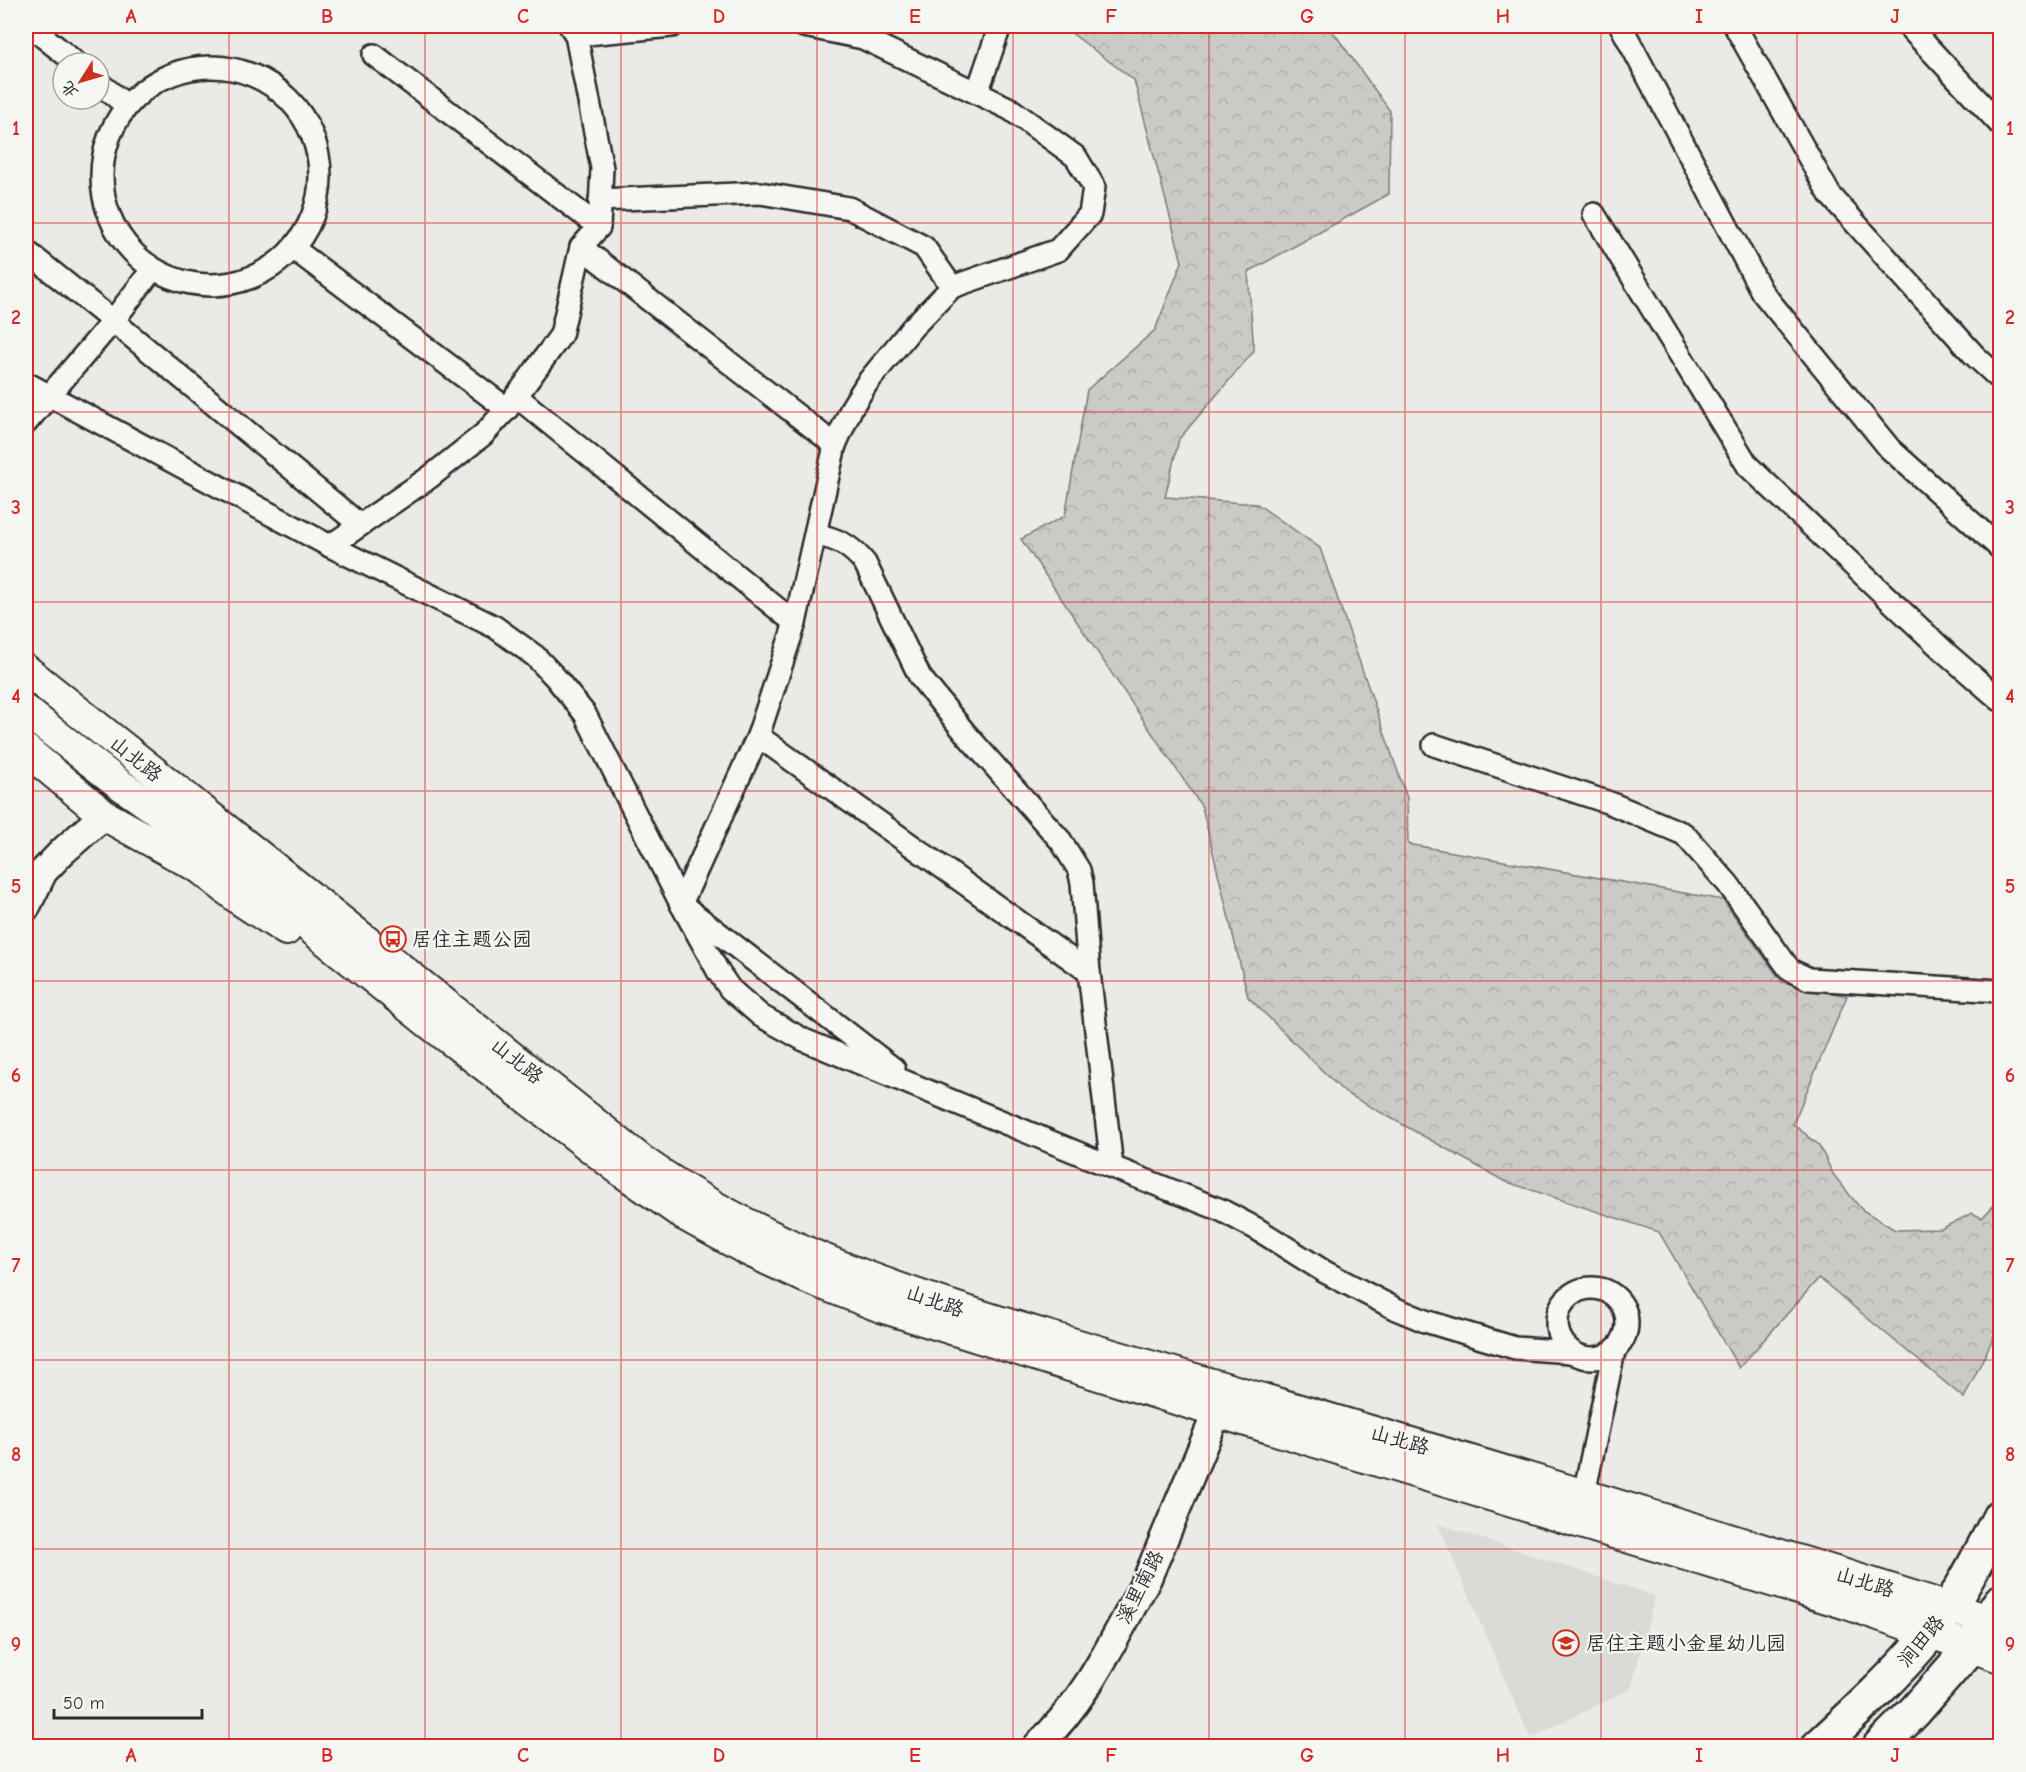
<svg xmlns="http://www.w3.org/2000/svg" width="2026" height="1772" font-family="'Comic Neue','LXGW WenKai TC',sans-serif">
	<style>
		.built { fill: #dadad6 }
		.forest { fill: url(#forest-crowns); stroke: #7a7a79; stroke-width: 1.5 }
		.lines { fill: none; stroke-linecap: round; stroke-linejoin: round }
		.minor-casing { stroke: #2b2b2b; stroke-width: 26 }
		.tertiary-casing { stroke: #2b2b2b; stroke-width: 32 }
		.secondary-casing { stroke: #2b2b2b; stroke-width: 34 }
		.primary-casing { stroke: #2b2b2b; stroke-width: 38 }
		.minor { stroke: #f6f6f2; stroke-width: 21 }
		.tertiary { stroke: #f6f6f2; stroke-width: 27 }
		.secondary { stroke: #f6f6f2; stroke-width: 30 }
		.primary { stroke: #f6f6f2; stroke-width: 33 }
		.grid { fill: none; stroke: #d62828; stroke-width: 1.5; stroke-opacity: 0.55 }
		.labels { text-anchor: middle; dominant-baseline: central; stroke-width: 4.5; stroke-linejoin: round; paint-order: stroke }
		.street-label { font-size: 20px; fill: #2b2b2b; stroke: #f6f6f2 }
		.poi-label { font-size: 20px; fill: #2b2b2b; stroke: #f6f6f2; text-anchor: start }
		.neatline { fill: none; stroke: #d62828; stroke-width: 2 }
		.grid-label { font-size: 20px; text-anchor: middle; font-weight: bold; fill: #d62828 }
	</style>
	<defs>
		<pattern id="forest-crowns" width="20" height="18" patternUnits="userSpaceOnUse" patternTransform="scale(1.5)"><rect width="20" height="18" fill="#cacac7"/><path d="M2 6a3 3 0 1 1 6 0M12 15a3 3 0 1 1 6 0" fill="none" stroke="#aeaeab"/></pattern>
	</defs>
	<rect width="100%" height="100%" fill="#eaeae6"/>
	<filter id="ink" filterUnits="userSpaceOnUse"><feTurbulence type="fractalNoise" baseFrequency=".0167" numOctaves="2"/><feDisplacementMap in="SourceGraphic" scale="12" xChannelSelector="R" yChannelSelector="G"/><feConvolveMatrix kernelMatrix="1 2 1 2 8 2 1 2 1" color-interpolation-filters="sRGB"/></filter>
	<g filter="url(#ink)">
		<!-- built -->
		<path class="built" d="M1438 1524 1655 1596 1631 1689 1530 1738Z"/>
		<!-- forest -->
		<path class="forest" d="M1062 26H1329L1390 111 1389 194 1248 272 1254 351 1179 439 1165 497 1257 504 1320 548 1407 798 1408 844 1723 900 1782 982 1847 996 1793 1124 1819 1145 1833 1174 1861 1209 1895 1230 1941 1229 1972 1213 1982 1218 1996 1203 2000 1205V1324L1964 1398 1819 1278 1739 1368 1659 1232 1504 1181 1344 1092 1248 997 1202 807 1021 539 1065 516 1087 390 1155 330 1182 262 1134 80Z"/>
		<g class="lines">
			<!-- minor casing -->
			<g class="minor-casing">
				<g id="minor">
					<path d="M30 26 76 63"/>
					<path d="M804 26 863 38 1010 109 1076 157 1094 187 1090 214 1058 250 952 287 912 328 867 383 852 407 835 445 795 623 758 736 681 904 894 1069"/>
					<path d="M1621 26 1762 292 1890 449 2000 548"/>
					<path d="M1735 26 1830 195 1975 356 2000 379"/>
					<path d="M1908 26 2000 124"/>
					<path d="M576 35 672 26"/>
					<path d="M374 55 599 227"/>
					<circle cx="211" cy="176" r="109"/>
					<path d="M99 83 126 105"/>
					<path d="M977 93 1000 26"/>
					<path d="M600 200 760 193 849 208 924 247 952 287"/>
					<path d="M1594 214 1748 466 1946 653 2000 700"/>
					<path d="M581 247 835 445"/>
					<path d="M294 249 507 409"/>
					<path d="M26 251 113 321 360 525"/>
					<path d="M26 383 330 546 495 627 535 656 555 677 585 714 681 904 719 973 730 989 761 1016 804 1040 1112 1167 1221 1210 1257 1229 1325 1272 1396 1309 1425 1321 1515 1348 1571 1352"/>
					<path d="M516 396 795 623"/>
					<path d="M26 423 113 321 152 270"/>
					<path d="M816 534C839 540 850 545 865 563L920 677 966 734 1061 841 1079 870 1082 883 1089 972 1112 1167"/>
					<path d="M330 546 430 477 484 434 507 409 561 335 581 247 599 227 602 168 576 35 570 26"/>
					<path d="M758 736 1089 972"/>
					<path d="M1434 745 1610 803 1684 834 1728 884 1790 970 1809 979 2000 991"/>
					<circle cx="1592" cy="1323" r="35"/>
					<path d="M1584 1494 1614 1351"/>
				</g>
			</g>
			<!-- tertiary casing -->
			<g class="tertiary-casing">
				<g id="tertiary">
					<path d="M26 907 43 872 62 852 104 815"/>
					<path d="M1037 1746C1086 1701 1115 1637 1147 1579L1217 1412"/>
				</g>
			</g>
			<!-- secondary casing -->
			<g class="secondary-casing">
				<g id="secondary">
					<path d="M26 670 641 1160C762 1246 903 1293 1044 1335 1109 1354 1174 1373 1239 1392 1493 1467 1748 1543 2000 1624"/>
					<path d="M26 711 118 783 211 848 429 1023 624 1173 684 1215 747 1250 807 1278 881 1307 1217 1412 1850 1605 2000 1657"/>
					<path d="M26 750 104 815 201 869 240 900 286 930"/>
				</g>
			</g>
			<!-- primary casing -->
			<g class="primary-casing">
				<g id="primary">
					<path d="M1819 1746C1857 1711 1896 1675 1929 1635 1958 1600 1979 1556 2000 1516"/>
					<path d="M1880 1746 1915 1711 1971 1647 2000 1602"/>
				</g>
			</g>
			<!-- minor -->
			<use href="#minor" class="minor"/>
			<!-- tertiary -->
			<use href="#tertiary" class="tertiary"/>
			<!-- secondary -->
			<use href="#secondary" class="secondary"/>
			<!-- primary -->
			<use href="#primary" class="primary"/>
		</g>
	</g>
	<!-- grid -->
	<path class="grid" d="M229 26V1746M425 26V1746M621 26V1746M817 26V1746M1013 26V1746M1209 26V1746M1405 26V1746M1601 26V1746M1797 26V1746M26 223H2000M26 412H2000M26 602H2000M26 791H2000M26 981H2000M26 1170H2000M26 1360H2000M26 1549H2000"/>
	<!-- icons -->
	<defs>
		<g id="bus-ring" transform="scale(1.35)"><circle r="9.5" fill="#f6f6f2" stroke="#c8321e" stroke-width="1.5"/><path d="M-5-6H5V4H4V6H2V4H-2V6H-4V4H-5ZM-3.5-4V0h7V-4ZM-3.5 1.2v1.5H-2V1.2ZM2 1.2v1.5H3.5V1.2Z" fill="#c8321e"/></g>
		<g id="school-ring" transform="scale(1.35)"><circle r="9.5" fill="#f6f6f2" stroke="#c8321e" stroke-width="1.5"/><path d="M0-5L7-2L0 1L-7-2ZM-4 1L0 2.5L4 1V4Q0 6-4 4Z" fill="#c8321e"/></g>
	</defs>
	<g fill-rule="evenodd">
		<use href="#bus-ring" x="393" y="939"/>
		<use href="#school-ring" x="1566" y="1643"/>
	</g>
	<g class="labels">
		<!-- street labels -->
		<g class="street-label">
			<text transform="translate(136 759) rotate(39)">山北路</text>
			<text transform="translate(517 1061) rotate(39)">山北路</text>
			<text transform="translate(935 1301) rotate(19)">山北路</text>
			<text transform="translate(1400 1440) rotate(16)">山北路</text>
			<text transform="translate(1865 1582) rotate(17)">山北路</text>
			<text transform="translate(1140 1587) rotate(-63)">溪里南路</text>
			<text transform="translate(1921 1641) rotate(-50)">涧田路</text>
		</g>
		<!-- poi labels -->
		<g class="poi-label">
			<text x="412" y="939">居住主题公园</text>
			<text x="1586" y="1643">居住主题小金星幼儿园</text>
		</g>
	</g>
	<!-- margin -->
	<rect width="2026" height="1772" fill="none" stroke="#f6f6f2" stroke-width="66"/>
	<!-- north arrow -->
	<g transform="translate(81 81) rotate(233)"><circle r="28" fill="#f6f6f2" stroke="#a5a5a2" stroke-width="1.5"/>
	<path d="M0-4.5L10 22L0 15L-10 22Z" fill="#c8321e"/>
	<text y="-9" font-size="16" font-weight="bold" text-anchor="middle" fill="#2b2b2b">北</text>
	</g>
	<!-- scale -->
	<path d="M54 1709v9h148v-9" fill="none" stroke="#2b2b2b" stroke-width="3"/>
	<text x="63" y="1709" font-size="18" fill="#2b2b2b" stroke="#f6f6f2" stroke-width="4.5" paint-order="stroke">50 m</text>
	<rect x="33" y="33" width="1960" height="1706" class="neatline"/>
	<g class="grid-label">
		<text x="131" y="23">A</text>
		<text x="327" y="23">B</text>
		<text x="523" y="23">C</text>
		<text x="719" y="23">D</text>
		<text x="915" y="23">E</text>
		<text x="1111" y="23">F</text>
		<text x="1307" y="23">G</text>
		<text x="1503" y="23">H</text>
		<text x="1699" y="23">I</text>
		<text x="1895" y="23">J</text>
		<text x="16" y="135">1</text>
		<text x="2010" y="135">1</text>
		<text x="16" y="324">2</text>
		<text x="2010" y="324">2</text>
		<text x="16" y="514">3</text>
		<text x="2010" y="514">3</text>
		<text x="16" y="703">4</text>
		<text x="2010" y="703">4</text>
		<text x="16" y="893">5</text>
		<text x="2010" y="893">5</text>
		<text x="16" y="1082">6</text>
		<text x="2010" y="1082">6</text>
		<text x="16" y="1272">7</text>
		<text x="2010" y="1272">7</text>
		<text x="16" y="1461">8</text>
		<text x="2010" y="1461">8</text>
		<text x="16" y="1651">9</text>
		<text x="2010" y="1651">9</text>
		<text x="131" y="1762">A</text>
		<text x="327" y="1762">B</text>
		<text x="523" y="1762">C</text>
		<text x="719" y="1762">D</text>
		<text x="915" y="1762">E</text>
		<text x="1111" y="1762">F</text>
		<text x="1307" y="1762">G</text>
		<text x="1503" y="1762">H</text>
		<text x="1699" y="1762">I</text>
		<text x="1895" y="1762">J</text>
	</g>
</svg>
